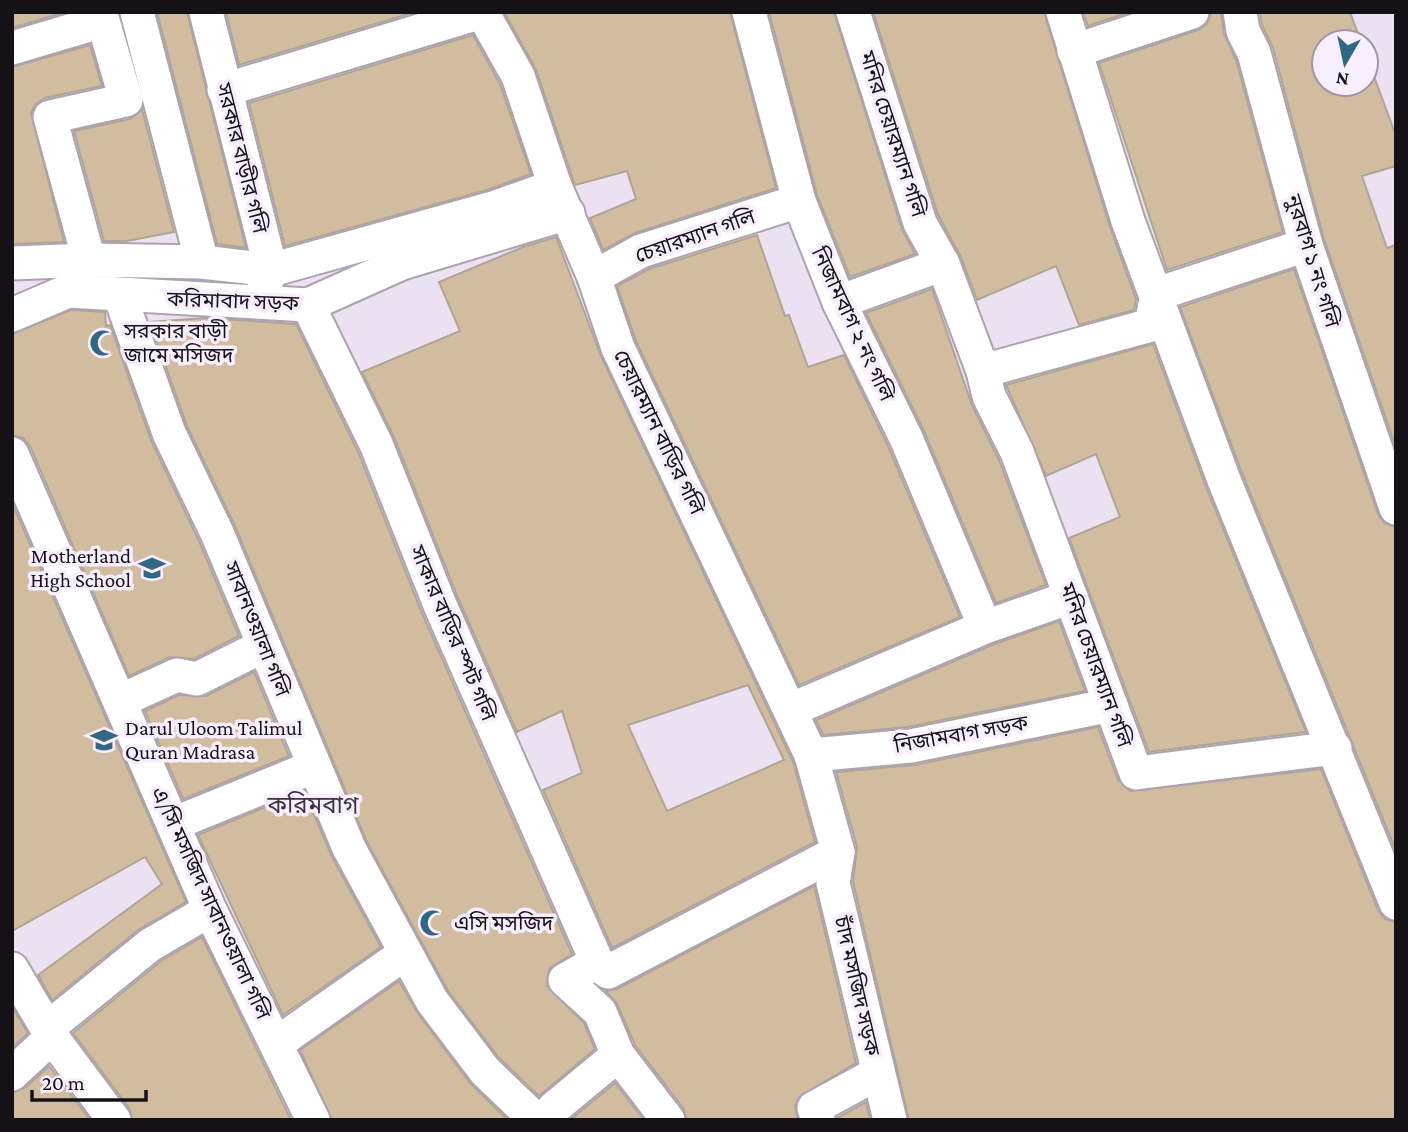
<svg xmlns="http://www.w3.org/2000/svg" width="1408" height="1132" font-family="'Crimson Pro','Noto Sans Bengali',serif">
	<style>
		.building { fill: #d1bca0; stroke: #afa596; stroke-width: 2; fill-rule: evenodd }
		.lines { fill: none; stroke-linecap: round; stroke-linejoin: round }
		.minor-casing { stroke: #ada2b1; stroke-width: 37 }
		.minor { stroke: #fff; stroke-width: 33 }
		.labels { text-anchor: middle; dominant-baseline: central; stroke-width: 7; stroke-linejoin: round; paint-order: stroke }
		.street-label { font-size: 21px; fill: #151217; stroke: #f9eefe }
		.poi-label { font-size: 21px; fill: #151217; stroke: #f9eefe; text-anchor: start }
		.quarter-label { font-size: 24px; fill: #3a323e; stroke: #f9eefe }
	</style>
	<rect width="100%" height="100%" fill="#ece1f1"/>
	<!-- building -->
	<g class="building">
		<path d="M12 12H65L12 28Z"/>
		<path d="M157 12H187L246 248 217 244Z"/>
		<path d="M226 12H415L239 65Z"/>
		<path d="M504 12H730L776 188 635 233 603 250 590 218 636 199 627 171 575 185 536 70Z"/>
		<path d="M769 12H834L902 229 915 254 850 277 817 195Z"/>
		<path d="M873 12H1044L1110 227 1136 299 1134 310 1079 325 1056 266 977 300 961 257 938 215Z"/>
		<path d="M1083 12H1130L1088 26Z"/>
		<path d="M1211 12H1221L1224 34 1236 60 1283 232 1167 270 1099 63 1198 30 1207 24Z"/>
		<path d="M1260 12H1350L1361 42H1324V84H1366V55L1396 136V166L1362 176 1387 248 1396 245V448L1324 239 1273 48 1262 25Z"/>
		<path d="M473 35 500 84 531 174 487 190 285 246 249 103Z"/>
		<path d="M90 45 102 86 45 98 36 104 31 113 64 242 12 244V67Z"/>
		<path d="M142 109 174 232 127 241H104L74 131 130 119Z"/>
		<path d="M757 235 785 316 789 315 808 367 844 355 888 446 960 617 799 685 636 341 617 286 649 269Z"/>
		<path d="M556 237 601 356 793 762 815 842 612 948 543 790 582 773 562 711 517 732 458 598 394 437 362 372 460 331 439 282 523 247ZM748 685 784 760 667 811 628 725Z"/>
		<path d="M1294 269 1378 514 1384 523 1396 527V851L1242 473 1180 307Z"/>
		<path d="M932 289 972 405 999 460 1046 585 996 603 924 431 866 313Z"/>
		<path d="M71 310 105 312 106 326 110 325 151 440 199 541 239 636 194 659 170 657 129 676 30 446 23 438 12 435V334Z"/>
		<path d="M205 318 296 324 358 452 422 613 572 954 549 969 547 986 584 1023 595 1049 539 1096 499 1058 448 991 366 840 235 526 187 426 150 322Z"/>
		<path d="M1153 344 1206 487 1306 732 1149 752 1069 538 1120 517 1096 454 1046 476 1006 385Z"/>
		<path d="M12 503 186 902 138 930 52 1000 38 975 162 884 145 857 12 931Z"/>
		<path d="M1059 621 1085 691 908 727 823 735 816 720 992 645Z"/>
		<path d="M254 672 289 756 183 799 145 711 179 695 206 696Z"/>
		<path d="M1098 727 1118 780 1130 791 1321 769 1378 910 1385 919 1396 922V1120H909L853 882 857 847 836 772 915 765Z"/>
		<path d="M304 791 332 857 381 947 283 1015 198 835Z"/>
		<path d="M814 886 856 1063 799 1097 795 1106 798 1120H687L683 1108 635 1045 617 1004 606 991 617 989Z"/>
		<path d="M202 937 291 1120H133L129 1108 73 1033 161 961Z"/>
		<path d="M399 981 417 1012 470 1083 508 1120H332L300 1050Z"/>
		<path d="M12 1007 28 1033 12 1048Z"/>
		<path d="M49 1066 90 1120H12V1093L25 1088Z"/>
		<path d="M615 1083 644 1120H570Z"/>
		<path d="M866 1102 870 1120H837V1118Z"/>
	</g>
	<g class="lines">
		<!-- minor casing -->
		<g class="minor-casing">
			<g id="minor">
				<path d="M137 12 202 262"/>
				<path d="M206 12 271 270 264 288"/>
				<path d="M482 12 518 76 555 186 594 277 618 348 811 755 838 852 833 883 890 1120"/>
				<path d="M749 12 799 201 839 302 906 438 985 627"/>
				<path d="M853 12 920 223 943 264 983 371 989 396 1017 452 1136 773 1335 748"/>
				<path d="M1063 12 1128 221 1224 480 1396 903"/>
				<path d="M1240 12 1243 31 1254 53 1306 245 1396 508"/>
				<path d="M12 48 103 21 126 100 50 117 89 260 12 263"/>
				<path d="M1074 51 1192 12"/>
				<path d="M224 90 482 12"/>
				<path d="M89 260 202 262 271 270 493 208 555 186"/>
				<path d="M594 277 641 251 799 201"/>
				<path d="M120 296 169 433 217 533 349 848 432 1001 485 1071 536 1120"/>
				<path d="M839 302 943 264"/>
				<path d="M308 305 376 444 440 605 597 962"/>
				<path d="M12 315 68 291 308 305 402 263 568 213"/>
				<path d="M983 371 1151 325 1157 294 1306 245"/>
				<path d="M12 454 210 910 313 1120"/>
				<path d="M120 701 177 675 197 679 263 646"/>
				<path d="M790 710 985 627 1071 597"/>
				<path d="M811 755 911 746 1111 705"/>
				<path d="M173 824 313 767"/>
				<path d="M12 969 52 1037 114 1120"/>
				<path d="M52 1037 54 1023 150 945 210 910"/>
				<path d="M276 1044 404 954"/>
				<path d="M12 1074 52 1037"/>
				<path d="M544 1120 554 1108 618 1055"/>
				<path d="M668 1120 618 1055 600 1012 565 980 597 962 608 972 838 852"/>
				<path d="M818 1120 814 1108 878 1073"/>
			</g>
		</g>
		<!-- minor -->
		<use href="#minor" class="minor"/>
	</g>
	<!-- icons -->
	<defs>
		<g id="mosque-bare" transform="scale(2.1)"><path d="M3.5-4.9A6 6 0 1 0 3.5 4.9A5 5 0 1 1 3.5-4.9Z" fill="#326783" stroke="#f9eefe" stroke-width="2.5" paint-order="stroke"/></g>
		<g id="school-bare" transform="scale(2.1)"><path d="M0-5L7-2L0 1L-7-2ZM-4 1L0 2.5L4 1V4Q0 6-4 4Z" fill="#326783" stroke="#f9eefe" stroke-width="2.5" paint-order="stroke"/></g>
	</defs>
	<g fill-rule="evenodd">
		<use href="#mosque-bare" x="103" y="343"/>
		<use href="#school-bare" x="152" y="568"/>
		<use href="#school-bare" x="104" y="740"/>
		<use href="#mosque-bare" x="433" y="923"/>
	</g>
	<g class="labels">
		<!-- street labels -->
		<g class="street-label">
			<text transform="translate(893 134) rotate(72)">মনির চেয়ারম্যান গলি</text>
			<text transform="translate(242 158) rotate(76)">সরকার বাড়ীর গলি</text>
			<text transform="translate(695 236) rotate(-19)">চেয়ারম্যান গলি</text>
			<text transform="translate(1313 261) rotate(73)">নুরবাগ ১ নং গলি</text>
			<text transform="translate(233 301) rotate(2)">করিমাবাদ সড়ক</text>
			<text transform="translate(853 324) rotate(65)">নিজামবাগ ২ নং গলি</text>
			<text transform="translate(659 432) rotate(64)">চেয়ারম্যান বাড়ির গলি</text>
			<text transform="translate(257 629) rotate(68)">সাবানওয়ালা গলি</text>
			<text transform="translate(453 633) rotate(67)">সাকার বাড়ির স্পট গলি</text>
			<text transform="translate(1096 665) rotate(70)">মনির চেয়ারম্যান গলি</text>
			<text transform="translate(961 734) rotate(-10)">নিজামবাগ সড়ক</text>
			<text transform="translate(211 903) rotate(65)">এ/সি মসজিদ সাবানওয়ালা গলি</text>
			<text transform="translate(857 986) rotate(77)">চাঁদ মসজিদ সড়ক</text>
		</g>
		<!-- poi labels -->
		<g class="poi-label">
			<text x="124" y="331">সরকার বাড়ী<tspan x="124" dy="24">জামে মসিজদ</tspan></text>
			<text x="131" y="556" text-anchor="end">Motherland<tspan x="131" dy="24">High School</tspan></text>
			<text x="125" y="728">Darul Uloom Talimul<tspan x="125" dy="24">Quran Madrasa</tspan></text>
			<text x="454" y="923">এসি মসজিদ</text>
		</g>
		<!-- quarter labels -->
		<g class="quarter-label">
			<text x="313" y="804">করিমবাগ</text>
		</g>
	</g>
	<!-- border -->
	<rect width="1408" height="1132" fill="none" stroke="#151217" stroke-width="28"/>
	<!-- north arrow -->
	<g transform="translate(1345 63) rotate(189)"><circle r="33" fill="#f9eefe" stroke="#9e96a2" stroke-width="2"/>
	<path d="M0-5L12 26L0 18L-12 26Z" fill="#326783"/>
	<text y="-10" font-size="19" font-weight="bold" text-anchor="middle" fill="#151217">N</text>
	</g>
	<!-- scale -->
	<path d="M32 1090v10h114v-10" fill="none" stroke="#151217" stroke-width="3.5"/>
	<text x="42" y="1090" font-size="21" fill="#151217" stroke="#f9eefe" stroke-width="5" paint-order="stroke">20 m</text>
</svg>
